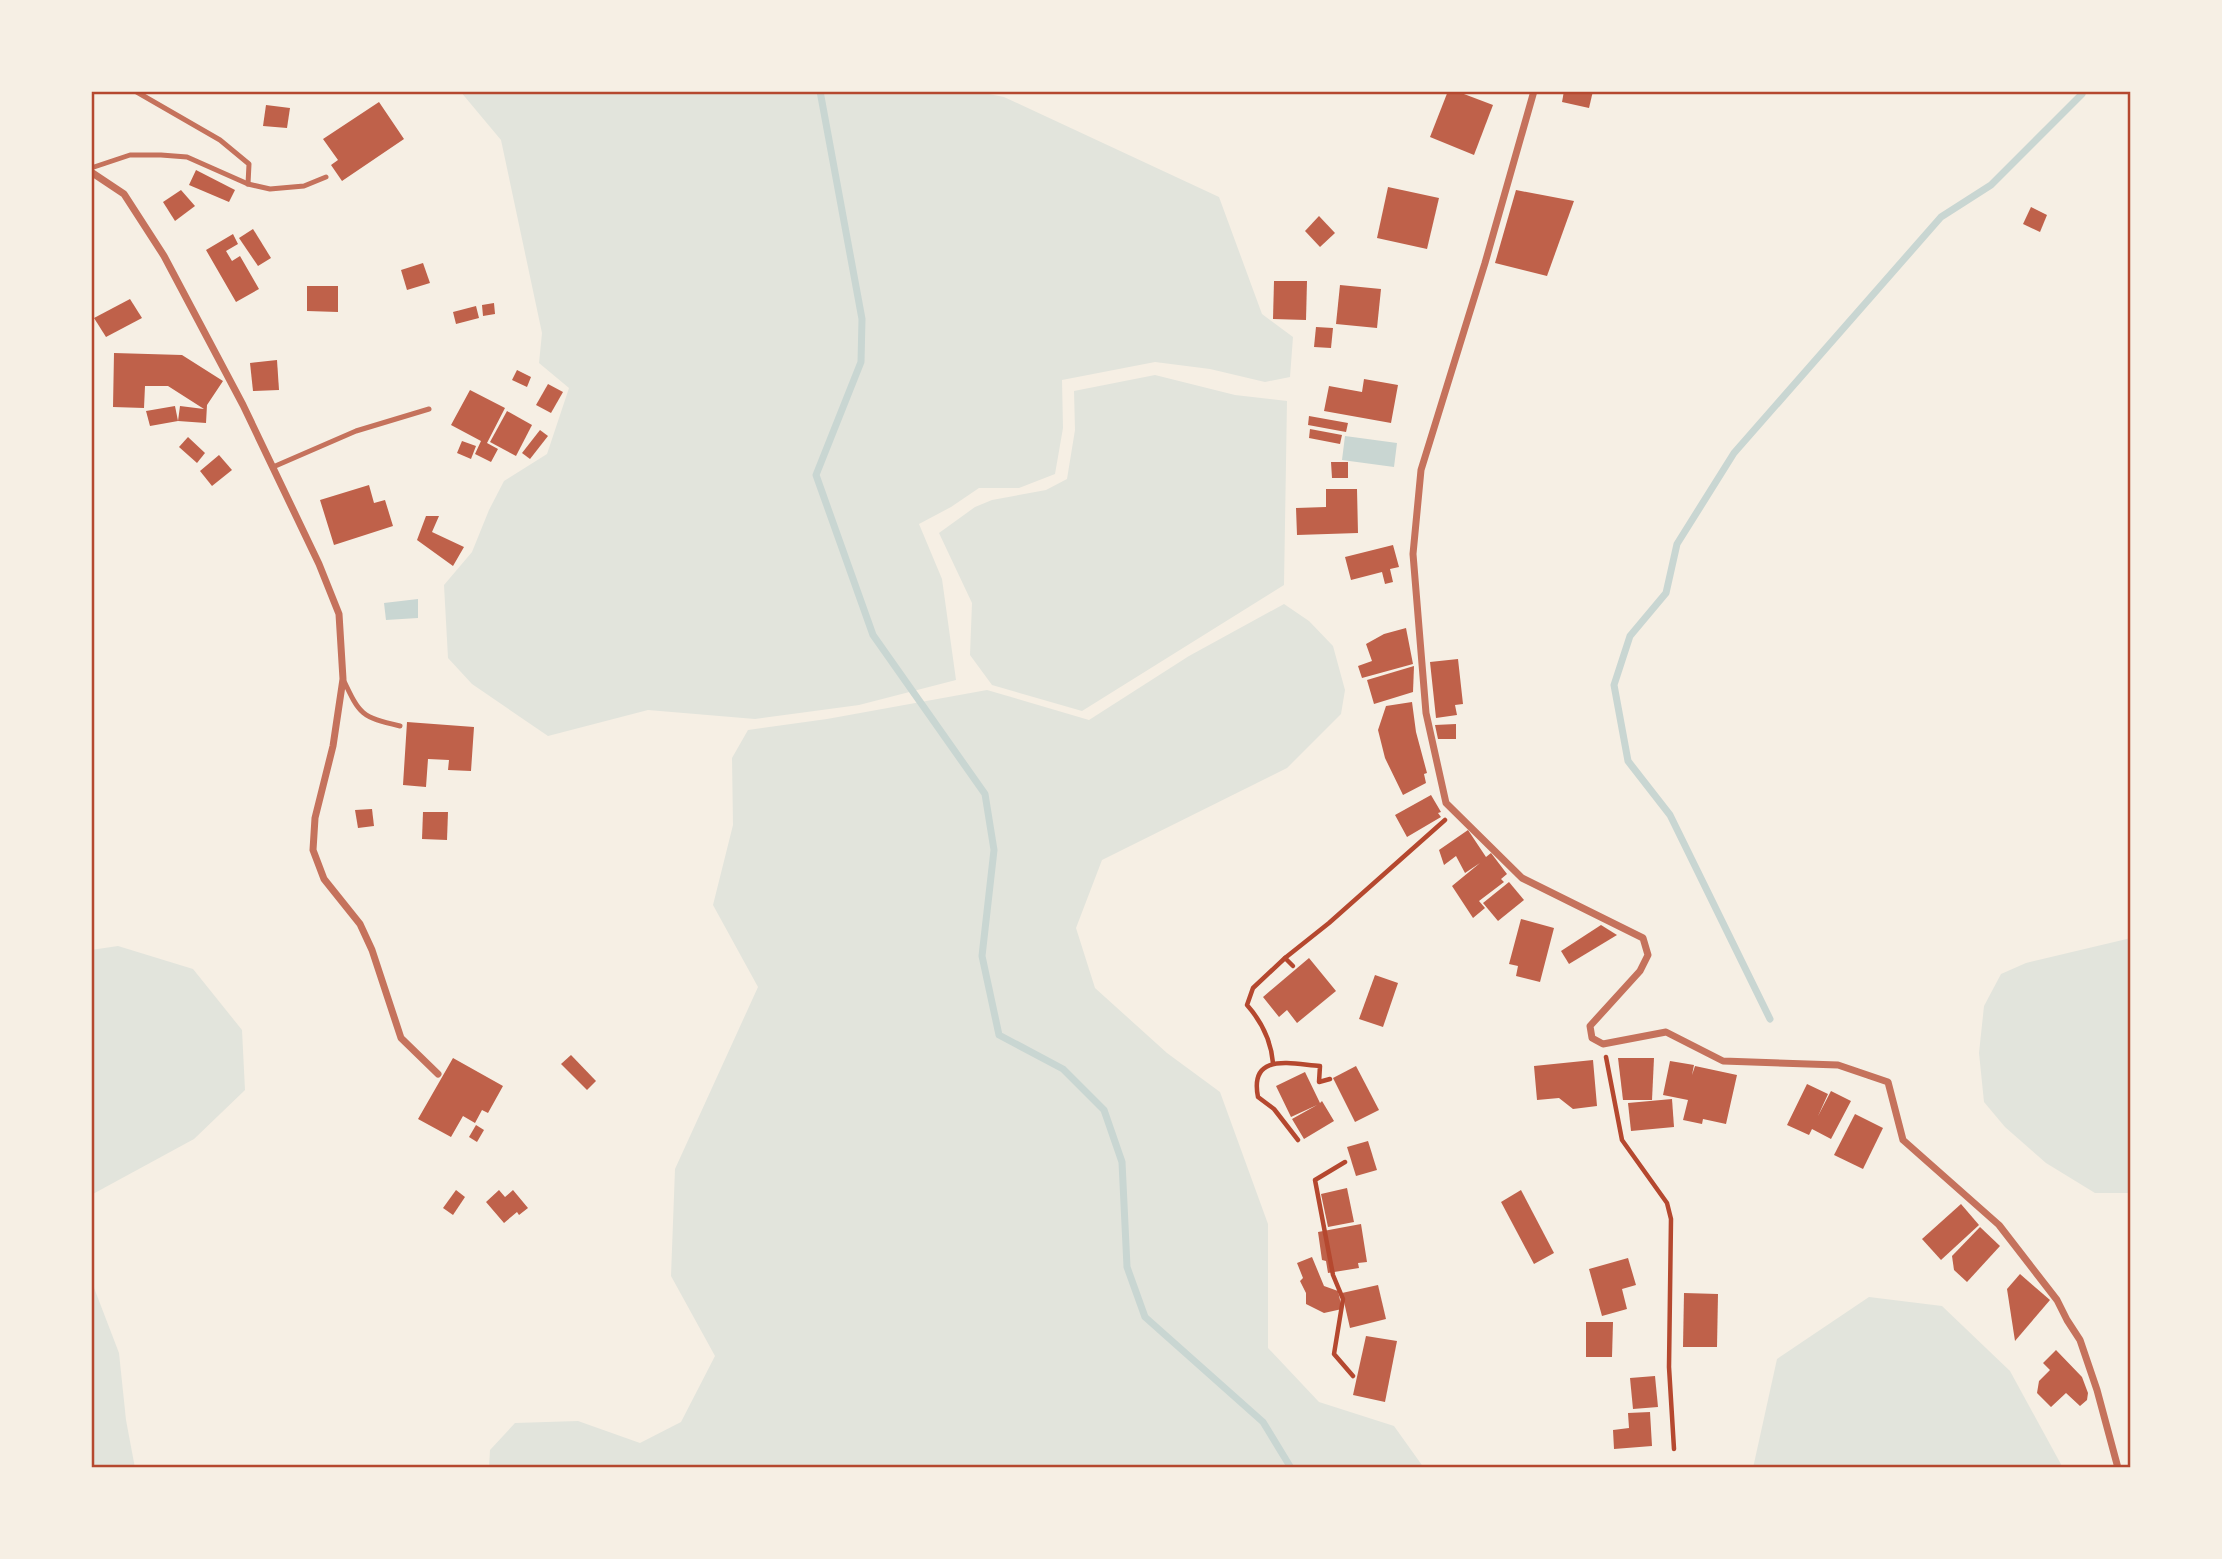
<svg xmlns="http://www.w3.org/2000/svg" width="2222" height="1559" font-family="Poppins,sans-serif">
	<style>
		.green { fill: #e2e4dc }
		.water { fill: #c9d6d2 }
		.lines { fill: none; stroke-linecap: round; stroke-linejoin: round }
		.stream { stroke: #c9d6d2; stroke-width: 7 }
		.building { fill: #bf614a }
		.path { stroke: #b5482f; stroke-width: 4.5 }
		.service { stroke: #c5725c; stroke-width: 5 }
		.minor { stroke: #c5725c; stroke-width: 7 }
		.neatline { fill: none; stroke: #b5482f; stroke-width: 2.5 }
	</style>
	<rect width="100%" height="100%" fill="#f6efe4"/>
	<!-- green -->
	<g class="green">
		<path d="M460 91H973L1004 97 1219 197 1262 314 1293 337 1290 377 1265 382 1210 369 1155 362 1062 380 1063 428 1055 474 1019 488H979L951 507 919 524 942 579 956 680 859 705 755 719 648 710 548 736 472 684 448 658 444 585 472 552 489 510 504 481 547 454 569 388 539 363 542 333 501 140Z"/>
		<path d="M1155 375 1235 395 1287 401 1284 585 1082 711 992 685 970 655 972 603 939 533 975 507 992 500 1046 490 1067 479 1075 430 1074 391Z"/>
		<path d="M1284 604 1309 621 1333 646 1345 690 1341 714 1287 768 1102 860 1076 928 1095 988 1167 1053 1220 1092 1268 1224V1348L1319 1402 1394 1426 1424 1468H489L490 1450 515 1423 578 1421 640 1443 681 1422 715 1356 671 1276 675 1169 758 987 713 905 733 825 732 758 748 730 827 719 987 690 1089 720 1189 656Z"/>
		<path d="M2131 938V1193H2095L2046 1163 2005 1127 1984 1102 1979 1053 1984 1006 2001 974 2026 963Z"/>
		<path d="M118 946 193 969 242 1030 245 1090 194 1139 91 1195V950Z"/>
		<path d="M91 1280 119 1353 126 1420 135 1468H91Z"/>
		<path d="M1869 1297 1942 1306 2010 1371 2063 1468H1753L1777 1359Z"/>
	</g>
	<!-- water -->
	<g class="water">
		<path d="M1345 436 1397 443 1394 467 1342 460Z"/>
		<path d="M418 599V618L386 620 384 603Z"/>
	</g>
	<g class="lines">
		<!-- stream -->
		<g class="stream">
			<path d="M820 91 862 319 861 362 816 475 873 635 985 794 994 850 982 956 999 1035 1063 1069 1104 1110 1122 1162 1127 1267 1145 1317 1263 1422 1291 1468"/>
			<path d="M1770 1019 1670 815 1628 761 1614 685 1630 636 1666 593 1677 544 1734 453 1941 217 1991 185 2082 94"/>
		</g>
	</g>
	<!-- building -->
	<g class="building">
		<path d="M1448 91H1456L1493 105 1474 155 1430 137Z"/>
		<path d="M1564 91H1593L1589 108 1562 102Z"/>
		<path d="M379 102 404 139 342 181 331 165 338 160 323 139Z"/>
		<path d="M266 105 290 108 287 128 263 126Z"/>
		<path d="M196 170 235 190 229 202 189 185Z"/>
		<path d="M1388 187 1439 198 1427 249 1377 238Z"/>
		<path d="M181 190 195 206 175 221 163 202Z"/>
		<path d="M1516 190 1574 201 1547 276 1495 263Z"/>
		<path d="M2031 207 2047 215 2040 232 2023 224Z"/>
		<path d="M1319 216 1335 233 1320 247 1305 231Z"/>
		<path d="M253 229 271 258 258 266 239 238Z"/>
		<path d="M233 234 238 244 226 251 232 261 240 256 259 289 236 302 206 250Z"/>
		<path d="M423 263 430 283 407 290 401 270Z"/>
		<path d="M1274 281H1307L1306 320 1273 319Z"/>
		<path d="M1340 285 1381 289 1377 328 1336 324Z"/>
		<path d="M307 286H338V312L307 311Z"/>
		<path d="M130 299 142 318 106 337 94 318Z"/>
		<path d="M494 303 495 314 483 316 482 305Z"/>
		<path d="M476 306 479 318 456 324 453 312Z"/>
		<path d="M1316 327 1333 328 1331 348 1314 347Z"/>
		<path d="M114 353 182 355 223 381 207 405 206 423 178 421 180 406 204 409 168 386H145L144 408 113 407Z"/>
		<path d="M277 360 279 390 253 391 250 363Z"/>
		<path d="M517 370 531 377 527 387 512 380Z"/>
		<path d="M1364 379 1398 385 1391 423 1324 411 1329 386 1362 392Z"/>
		<path d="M548 384 563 392 551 413 536 405Z"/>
		<path d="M470 390 505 408 487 443 498 449 491 462 475 454 481 441 451 425Z"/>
		<path d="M175 406 178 421 150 426 146 411Z"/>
		<path d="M507 411 532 425 516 456 490 442Z"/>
		<path d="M1309 416 1348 423 1346 432 1308 425Z"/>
		<path d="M1310 429 1342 435 1340 444 1309 438Z"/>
		<path d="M540 430 548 436 530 459 522 453Z"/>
		<path d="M188 437 205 453 197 463 179 447Z"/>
		<path d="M462 441 476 446 471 459 457 453Z"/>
		<path d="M219 455 232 470 212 486 200 471Z"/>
		<path d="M1331 462H1348V478H1332Z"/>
		<path d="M369 485 374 503 385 500 393 526 334 545 320 500Z"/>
		<path d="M1326 489H1357L1358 533 1297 535 1296 508 1326 507Z"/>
		<path d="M426 516H439L432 532 464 547 453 566 417 540Z"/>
		<path d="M1393 545 1399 567 1390 569 1393 582 1385 584 1382 572 1351 580 1345 557Z"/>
		<path d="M1406 628 1413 664 1362 678 1358 666 1372 661 1366 644 1384 634Z"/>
		<path d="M1458 659 1463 704 1455 705 1457 715 1436 718 1430 662Z"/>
		<path d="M1414 666 1413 692 1374 704 1367 680Z"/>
		<path d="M1412 702 1416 732 1427 773 1424 774 1426 783 1403 795 1385 758 1378 730 1386 706Z"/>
		<path d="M407 722 474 727 471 771 448 770 449 760 428 759 426 787 403 785Z"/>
		<path d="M1456 724V739H1438L1435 725Z"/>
		<path d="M1431 795 1441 812 1438 813 1441 817 1407 837 1395 815Z"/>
		<path d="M372 809 374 826 358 828 355 810Z"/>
		<path d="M423 812H448L447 840 422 839Z"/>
		<path d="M1468 830 1486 857 1491 853 1507 874 1501 879 1504 882 1479 901 1485 908 1473 918 1452 886 1480 863 1465 873 1456 856 1444 865 1439 850Z"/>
		<path d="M1509 882 1524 900 1498 921 1483 903Z"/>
		<path d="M1521 919 1554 928 1540 982 1516 976 1518 966 1509 964Z"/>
		<path d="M1601 925 1617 935 1569 964 1561 951Z"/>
		<path d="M1309 958 1336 991 1297 1023 1287 1010 1279 1017 1263 997Z"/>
		<path d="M1375 975 1398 983 1383 1027 1359 1019Z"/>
		<path d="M571 1055 596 1081 587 1090 561 1064Z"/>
		<path d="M453 1058 503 1086 488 1113 482 1110 475 1123 463 1116 451 1137 418 1119Z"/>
		<path d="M1618 1058H1654L1652 1100H1623Z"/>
		<path d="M1593 1060 1597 1106 1573 1109 1559 1098 1537 1100 1534 1066Z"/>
		<path d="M1670 1061 1694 1065 1692 1075 1695 1066 1737 1075 1726 1124 1703 1119 1702 1124 1683 1120 1688 1100 1663 1095Z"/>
		<path d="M1356 1066 1379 1110 1355 1122 1333 1078Z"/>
		<path d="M1305 1072 1320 1103 1322 1101 1334 1121 1304 1139 1292 1119 1317 1105 1291 1117 1276 1086Z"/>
		<path d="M1807 1084 1828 1094 1818 1116 1831 1091 1851 1101 1831 1139 1812 1129 1809 1135 1787 1125Z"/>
		<path d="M1672 1099 1674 1127 1631 1131 1628 1103Z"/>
		<path d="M1855 1114 1883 1128 1863 1169 1834 1155Z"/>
		<path d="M476 1125 484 1130 477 1142 469 1137Z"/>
		<path d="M1368 1141 1377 1170 1356 1176 1347 1147Z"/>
		<path d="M1347 1188 1354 1222 1328 1227 1321 1194Z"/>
		<path d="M456 1190 465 1197 453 1215 443 1208Z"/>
		<path d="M499 1190 505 1197 513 1190 528 1208 519 1215 517 1212 504 1223 486 1202Z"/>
		<path d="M1521 1190 1554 1253 1534 1264 1501 1202Z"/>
		<path d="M1961 1204 1979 1225 1941 1260 1922 1239Z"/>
		<path d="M1361 1224 1367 1262 1358 1263 1359 1268 1328 1273 1326 1261 1322 1260 1318 1232Z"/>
		<path d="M1980 1227 2000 1246 1967 1282 1954 1270 1952 1256Z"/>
		<path d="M1312 1257 1324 1286 1338 1291 1342 1309 1324 1313 1306 1304V1293L1300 1281 1303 1278 1297 1263Z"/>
		<path d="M1628 1258 1636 1285 1622 1289 1627 1309 1602 1316 1589 1269Z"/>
		<path d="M2020 1274 2050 1300 2015 1341 2007 1289Z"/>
		<path d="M1378 1285 1386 1319 1350 1328 1342 1293Z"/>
		<path d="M1684 1293 1718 1294 1717 1347H1683Z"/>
		<path d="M1586 1322H1613L1612 1357H1586Z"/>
		<path d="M1366 1336 1397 1341 1385 1402 1353 1395Z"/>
		<path d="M2056 1350 2082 1377 2088 1393 2087 1400 2080 1406 2066 1393 2051 1407 2037 1393 2039 1381 2050 1370 2043 1363Z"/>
		<path d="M1655 1376 1658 1407 1633 1409 1630 1378Z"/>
		<path d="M1650 1412 1652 1446 1614 1449 1613 1430 1629 1428 1628 1413Z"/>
	</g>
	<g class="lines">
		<!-- path -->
		<g class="path">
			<path d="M1285 958 1293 966"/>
			<path d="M1606 1057 1622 1140 1667 1203 1671 1219 1669 1367 1674 1449"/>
			<path d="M1273 1063C1271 1040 1262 1022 1247 1005L1253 988 1285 958 1329 923 1445 820"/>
			<path d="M1298 1140 1274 1109 1258 1097C1249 1052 1291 1064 1320 1066L1319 1082 1330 1079"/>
			<path d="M1345 1162 1315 1180 1333 1275 1343 1299 1334 1354 1353 1376"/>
		</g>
		<!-- service -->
		<g class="service">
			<path d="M135 91 220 140 249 164 248 184"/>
			<path d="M91 168 130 155H161L187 157 248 184 270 189 304 186 326 177"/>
			<path d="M273 467 356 431 429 409"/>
			<path d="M343 679C360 715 361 717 400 726"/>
		</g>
		<!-- minor -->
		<g class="minor">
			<path d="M1534 91 1485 263 1421 470 1413 554 1426 713 1446 803 1522 878 1643 938 1648 955 1640 971 1590 1026 1592 1038 1603 1044 1666 1032 1723 1061 1838 1065 1888 1082 1903 1140 1999 1225 2057 1300 2067 1320 2080 1340 2097 1390 2118 1468"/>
			<path d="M91 172 124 194 164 256 243 405 319 564 339 614 343 679 333 746 315 818 313 850 324 879 360 924 372 950 401 1038 438 1074"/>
		</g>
	</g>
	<!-- border -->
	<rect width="2222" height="1559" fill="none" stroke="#f6efe4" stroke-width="186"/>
	<rect x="93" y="93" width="2036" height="1373" class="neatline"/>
</svg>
